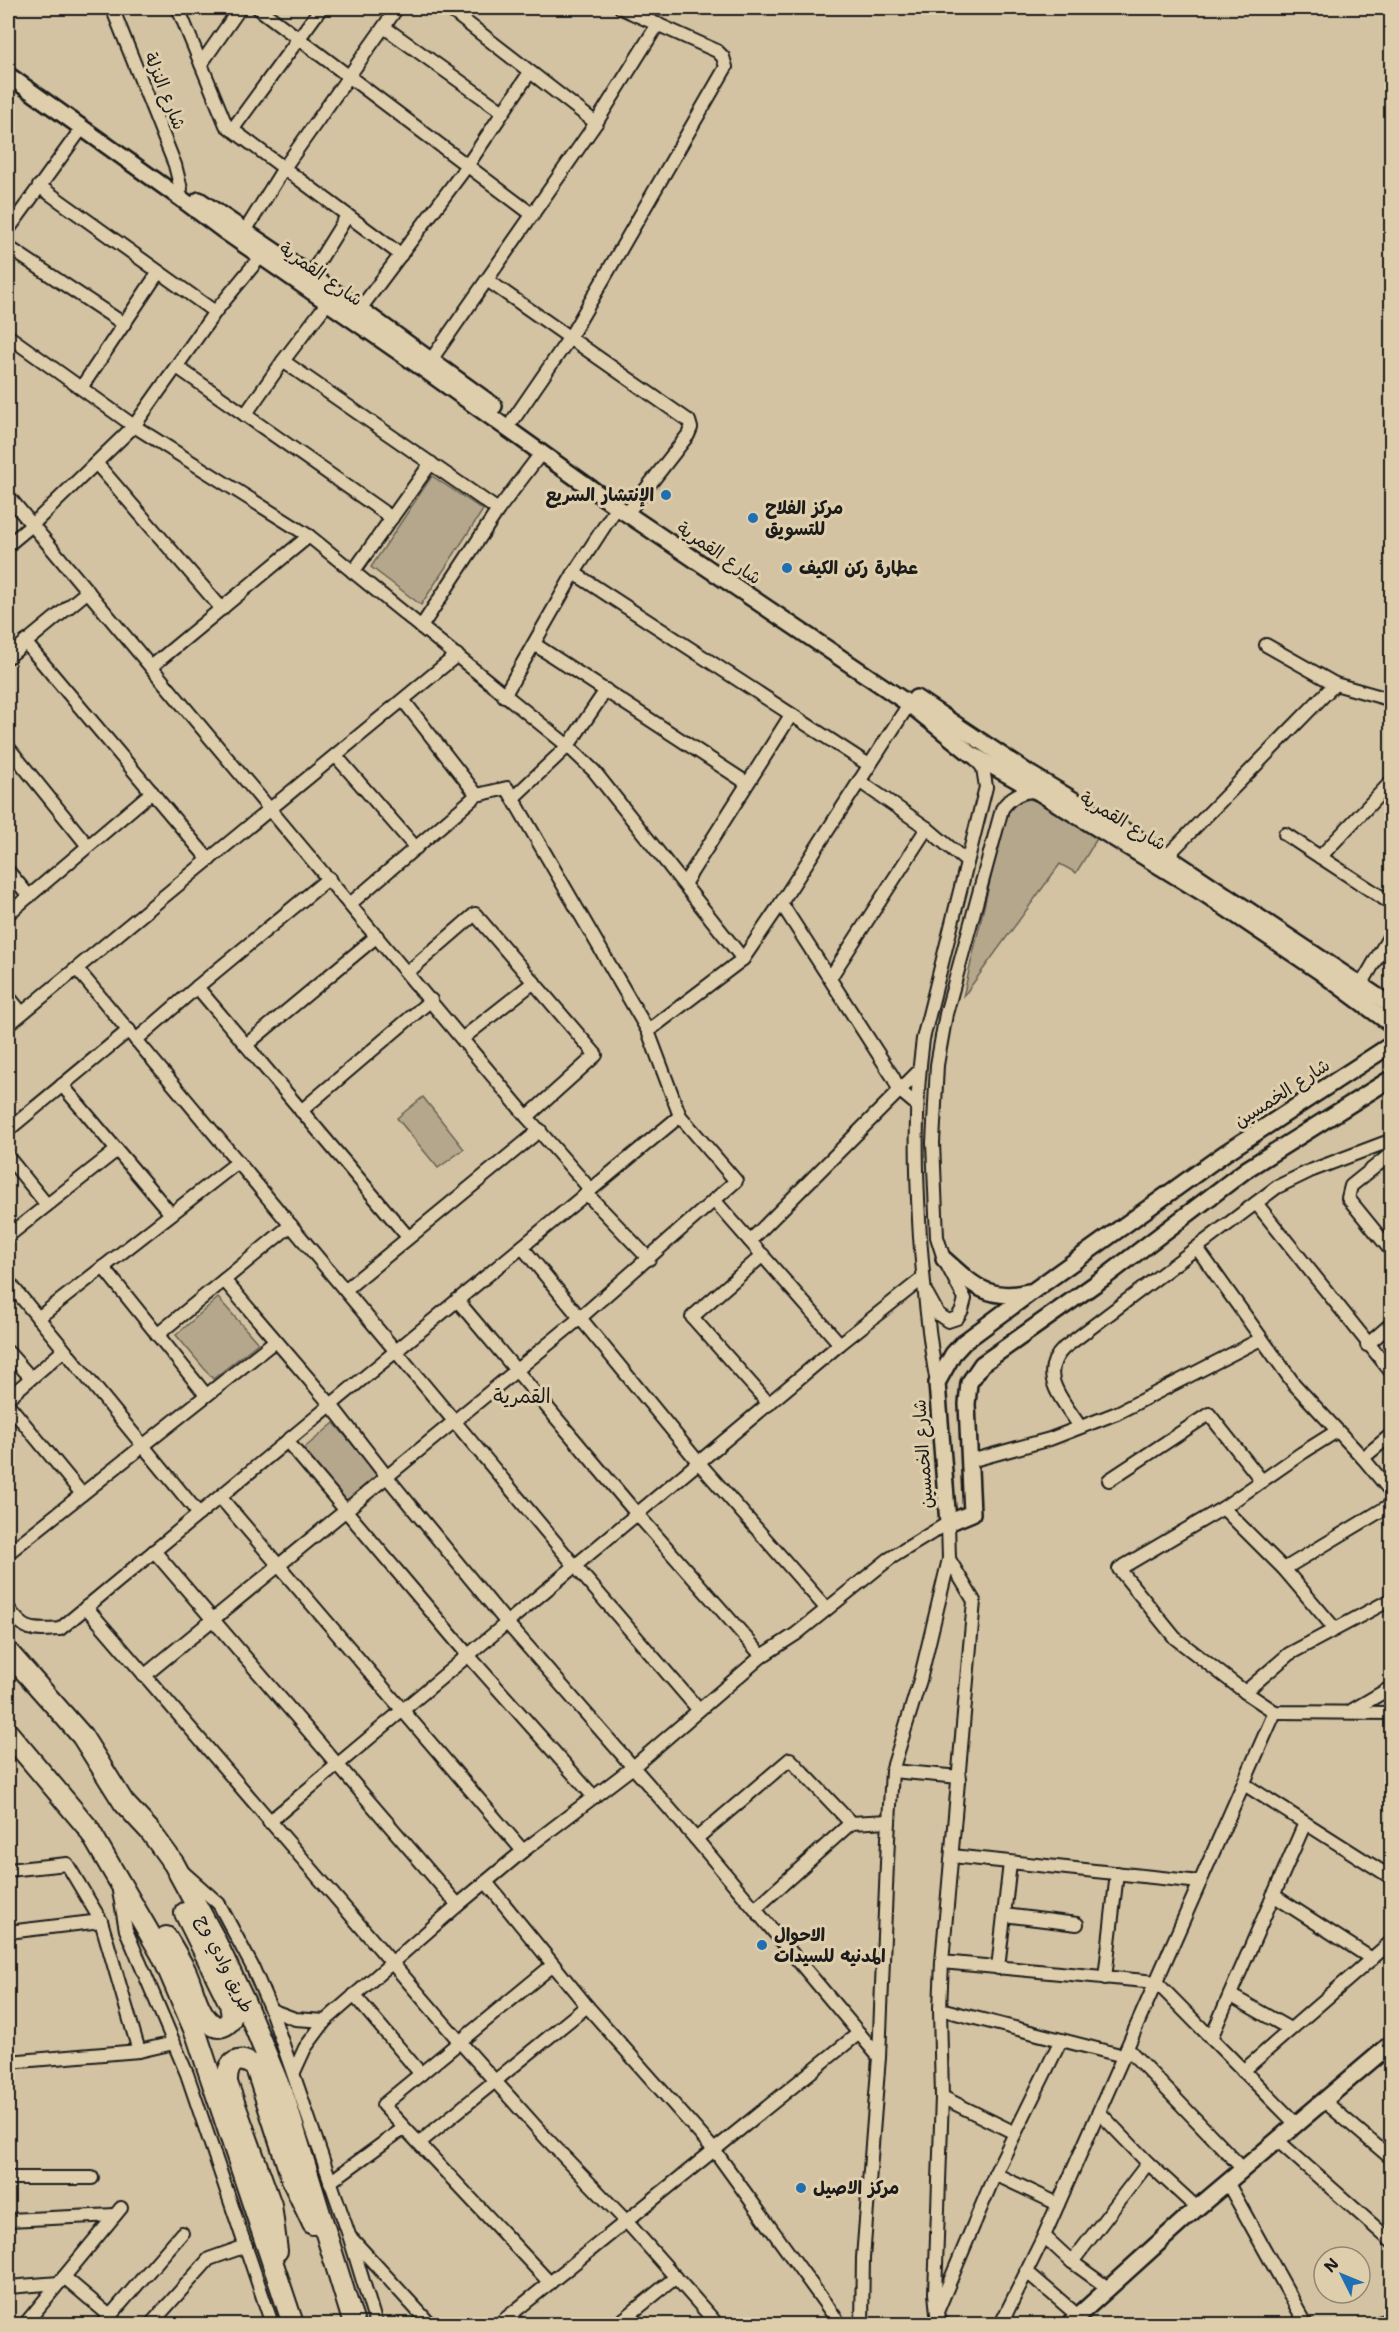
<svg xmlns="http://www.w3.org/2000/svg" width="1399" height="2332" font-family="'Shantell Sans','Playpen Sans Arabic',sans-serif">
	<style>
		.green { fill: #b5a78c; stroke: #686254; stroke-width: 1.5 }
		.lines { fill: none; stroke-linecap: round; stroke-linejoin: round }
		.minor-casing { stroke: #1c1c1c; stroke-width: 16 }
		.tertiary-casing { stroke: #1c1c1c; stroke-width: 20 }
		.primary-casing { stroke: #1c1c1c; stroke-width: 24 }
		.minor { stroke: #dfceab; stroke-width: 12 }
		.tertiary { stroke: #dfceab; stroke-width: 15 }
		.primary { stroke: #dfceab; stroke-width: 20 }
		.poi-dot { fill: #1f6fb2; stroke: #dfceab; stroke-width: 2 }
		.labels { text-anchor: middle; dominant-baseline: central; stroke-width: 6; stroke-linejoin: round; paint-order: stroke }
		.street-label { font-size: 18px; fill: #1c1c1c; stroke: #dfceab }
		.poi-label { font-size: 18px; font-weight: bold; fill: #1c1c1c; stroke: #dfceab; text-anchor: start }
		.neighbourhood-label { font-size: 20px; fill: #1c1c1c; stroke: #dfceab }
	</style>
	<rect width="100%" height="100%" fill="#d3c3a2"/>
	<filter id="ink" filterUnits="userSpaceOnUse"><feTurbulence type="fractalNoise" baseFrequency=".0167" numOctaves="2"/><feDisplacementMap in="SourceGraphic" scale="12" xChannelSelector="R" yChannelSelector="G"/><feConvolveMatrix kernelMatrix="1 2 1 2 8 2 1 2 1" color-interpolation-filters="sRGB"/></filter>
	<g filter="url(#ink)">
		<!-- green -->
		<g class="green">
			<path d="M432 476 483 510 421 605 371 567Z"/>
			<path d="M1029 799 1049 804 1098 837 1076 873 1060 864 963 997 1006 812 1014 804Z"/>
			<path d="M423 1097 464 1149 438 1168 397 1118Z"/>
			<path d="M218 1298 258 1343 213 1379 176 1335Z"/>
			<path d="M334 1423 378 1474 346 1501 302 1450Z"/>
		</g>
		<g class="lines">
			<!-- minor casing -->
			<g class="minor-casing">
				<g id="minor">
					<path d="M119 8 115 15 175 165 181 189"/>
					<path d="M178 8 226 125 401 255"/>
					<path d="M258 8 533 215"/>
					<path d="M384 27 503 112"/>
					<path d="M201 64 240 8"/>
					<path d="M596 123 658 24"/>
					<path d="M232 130 321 8"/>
					<path d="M39 186 215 312"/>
					<path d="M8 230 82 128"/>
					<path d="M245 231 284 168 397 8"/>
					<path d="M8 247 124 324"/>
					<path d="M311 274 347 216"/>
					<path d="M487 280 689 421 691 428 688 435 632 507"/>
					<path d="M360 309 467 166 530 72"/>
					<path d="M8 336 134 426 309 536 568 746 594 771 743 959"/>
					<path d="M431 360 596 123 448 8"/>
					<path d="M283 361 498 510"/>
					<path d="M177 367 392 518"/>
					<path d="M81 388 158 273"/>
					<path d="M245 415 283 361 328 302"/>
					<path d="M513 420 570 337 726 67 723 57 717 51 621 8"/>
					<path d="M96 463 222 609"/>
					<path d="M8 496 527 1117 590 1189"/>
					<path d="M8 545 32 525 134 426 215 312 261 256"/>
					<path d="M353 572 431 463"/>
					<path d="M574 573 869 765"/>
					<path d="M421 627 498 510 542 452"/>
					<path d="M25 642 209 860"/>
					<path d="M534 644 747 783"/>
					<path d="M1266 645 1335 684"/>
					<path d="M8 657 88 591"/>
					<path d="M151 667 309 536"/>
					<path d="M504 696 574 573 617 507"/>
					<path d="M403 700 477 795"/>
					<path d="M8 747 88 846"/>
					<path d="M336 756 416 848"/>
					<path d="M859 781 927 828 967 862"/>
					<path d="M513 798 568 746 606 690"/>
					<path d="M1285 834 1392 904"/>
					<path d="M1167 856 1335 684 1392 700"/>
					<path d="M1320 857 1392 781"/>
					<path d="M8 871 29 896"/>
					<path d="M329 878 197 987 408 1237"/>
					<path d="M684 884 791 715"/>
					<path d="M781 903 893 1077 899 1090 917 1105"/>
					<path d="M8 914 152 792"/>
					<path d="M77 969 575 1566 698 1709"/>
					<path d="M408 972 475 914 596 1055 527 1117"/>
					<path d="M830 978 927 828"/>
					<path d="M1361 985 1392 932"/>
					<path d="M8 996 22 1013"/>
					<path d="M8 1025 457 655"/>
					<path d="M648 1031 743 959 781 903 909 704"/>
					<path d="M463 1038 534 982"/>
					<path d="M136 1040 197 987"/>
					<path d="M246 1045 377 936"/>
					<path d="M62 1085 171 1214"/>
					<path d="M301 1111 431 1000"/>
					<path d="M8 1130 129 1030"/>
					<path d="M1392 1153 1351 1186 1348 1198 1392 1252"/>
					<path d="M8 1157 47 1205"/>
					<path d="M586 1193 649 1259"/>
					<path d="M714 1200 840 1344"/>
					<path d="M1256 1203 1392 1373"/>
					<path d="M8 1236 117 1150"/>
					<path d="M750 1241 918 1072"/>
					<path d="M522 1247 699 1463 826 1608"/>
					<path d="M1197 1248 1294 1384 1363 1458 1392 1493"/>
					<path d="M763 1255 692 1317 769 1404"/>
					<path d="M103 1267 206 1395"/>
					<path d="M224 1280 331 1405 387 1477 507 1623 696 1839 879 2057"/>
					<path d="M8 1281 199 1514"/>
					<path d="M345 1290 540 1130"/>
					<path d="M927 1294 938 1314 948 1321 957 1318 962 1310 965 1299 944 1259 937 1237 933 1143 937 1065 946 1014 1002 809C1010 797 1023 789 1037 792"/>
					<path d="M457 1300 637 1514 762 1656"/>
					<path d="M38 1318 238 1162"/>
					<path d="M157 1335 291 1225"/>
					<path d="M1367 1345 1392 1323"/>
					<path d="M8 1352 31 1378"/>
					<path d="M937 1383C928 1334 924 1286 920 1237 916 1171 914 1105 923 1039L986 787 983 768 974 757"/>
					<path d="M8 1398 64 1350"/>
					<path d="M8 1404 82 1494"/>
					<path d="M1080 1427C1064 1401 1036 1375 1064 1348L1277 1187 1310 1171 1392 1140"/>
					<path d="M1337 1431 1302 1453 1223 1508 1119 1569 1175 1638 1245 1692 1275 1712 1392 1713"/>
					<path d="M287 1441 468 1655 594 1797"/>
					<path d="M1363 1458 1392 1434"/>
					<path d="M970 1461 1050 1439 1117 1413 1261 1339"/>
					<path d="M1109 1480 1209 1414 1262 1481"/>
					<path d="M220 1497 523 1851"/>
					<path d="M1223 1508 1284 1569 1335 1629"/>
					<path d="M154 1551 458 1905"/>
					<path d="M8 1553 275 1341"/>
					<path d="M1284 1569 1392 1504"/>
					<path d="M86 1607 460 2042 546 2138 626 2221 717 2324"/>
					<path d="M8 1608C25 1632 32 1631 60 1629L680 1116"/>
					<path d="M144 1676 580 1318 736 1181 680 1116 648 1031 507 788 477 795 350 904"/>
					<path d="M1245 1692 1289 1654 1392 1599"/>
					<path d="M1351 1711 1392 1687"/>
					<path d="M892 1771 960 1777"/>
					<path d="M1244 1784 1392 1878"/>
					<path d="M269 1822 840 1344 923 1278"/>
					<path d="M696 1839 790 1759 851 1823"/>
					<path d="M952 1856 1200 1882"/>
					<path d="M8 1870 67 1864 101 1921 139 2051"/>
					<path d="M184 1873 219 1904 252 1966 271 2010 349 2235 376 2324"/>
					<path d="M486 1882 587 2006 715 2151 840 2324"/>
					<path d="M119 1891 126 1930 187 2074 272 2324"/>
					<path d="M1273 1895 1372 1959"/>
					<path d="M755 1909 851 1823 889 1821"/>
					<path d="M1004 1915 1077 1924"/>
					<path d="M8 1932 101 1921"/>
					<path d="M942 1962 1156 1982 1296 2124"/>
					<path d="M998 1968 1010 1863"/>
					<path d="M1105 1978 1117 1873"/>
					<path d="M354 1995 421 2074"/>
					<path d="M1230 1995 1290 2029"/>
					<path d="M940 2009 1124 2056"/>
					<path d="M271 2010 295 2019 325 2021"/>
					<path d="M1211 2038 1305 1823"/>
					<path d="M1127 2048 1243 2169"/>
					<path d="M8 2062 139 2051 174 2043"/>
					<path d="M1243 2071 1392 1941"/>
					<path d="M294 2072 305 2048 325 2021 458 1905 523 1851 633 1767 762 1656 796 1634 889 1559 948 1523 949 1559 920 1680 892 1771 888 1839 879 2057 863 2258 862 2324"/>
					<path d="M942 2097 1015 2133"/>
					<path d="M1324 2101 1392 2159"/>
					<path d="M1099 2112 1148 2163 1197 2208"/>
					<path d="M1277 2140 1392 2242"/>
					<path d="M419 2143 587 2006"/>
					<path d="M995 2174 1058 2204"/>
					<path d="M8 2178H92"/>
					<path d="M330 2182 404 2128"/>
					<path d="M1227 2182 1306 2324"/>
					<path d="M8 2220 115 2215"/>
					<path d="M1044 2236 1072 2262 1108 2288"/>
					<path d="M352 2239 430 2324"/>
					<path d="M1072 2262 1148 2163"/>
					<path d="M1026 2271 1077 2315"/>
					<path d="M64 2277 110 2316"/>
					<path d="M550 2283 383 2105 553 1965"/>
					<path d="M8 2287 59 2283"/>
					<path d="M937 2312 995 2174 1061 2040"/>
					<path d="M511 2315 519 2324"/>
					<path d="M25 2324 121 2208"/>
					<path d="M103 2324 182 2233"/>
					<path d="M151 2324 209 2259 246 2246"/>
					<path d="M499 2324 859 2033"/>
					<path d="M618 2324 676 2277"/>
					<path d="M941 2324 937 2314 935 2293 942 2097 940 2009 942 1962 974 1601 949 1559"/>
					<path d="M1001 2324 1044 2236 1275 1712"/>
					<path d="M1377 2324 1392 2318"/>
				</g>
			</g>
			<!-- tertiary casing -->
			<g class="tertiary-casing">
				<g id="tertiary">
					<path d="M8 75 183 200 223 230 428 372 617 507 909 704 971 754 1040 793 1205 894 1319 971 1392 1025"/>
					<path d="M199 200 360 309 494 406"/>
					<path d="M916 698 1030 774 1167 856 1392 1006"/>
					<path d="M1392 1044 1225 1153 1033 1291 964 1342 953 1354 937 1383 948 1523 972 1513 967 1404 969 1383 982 1364 1105 1277 1247 1169 1392 1078"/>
					<path d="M944 1259C972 1284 988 1302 1028 1292"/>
					<path d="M1069 2324 1197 2208 1392 2043"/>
				</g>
			</g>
			<!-- primary casing -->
			<g class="primary-casing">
				<g id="primary">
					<path d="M8 1652 82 1736 124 1803 150 1831 174 1864 214 1938 245 2003 285 2100 354 2324"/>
					<path d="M8 1733 88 1828 162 1955 197 2036 293 2324"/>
					<path d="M166 1937C173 1948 179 1959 185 1970 193 1986 197 2013 212 2024 217 2029 224 2027 229 2022 233 2017 231 2010 230 2004L185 1913"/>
					<path d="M277 2251 271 2205 227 2083C226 2062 240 2053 256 2068L293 2182 313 2224"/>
				</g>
			</g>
			<!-- minor -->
			<use href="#minor" class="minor"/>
			<!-- tertiary -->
			<use href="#tertiary" class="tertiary"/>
			<!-- primary -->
			<use href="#primary" class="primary"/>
		</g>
	</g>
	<!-- markers -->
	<g class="poi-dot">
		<circle cx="666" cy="495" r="6"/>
		<circle cx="753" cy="518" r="6"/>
		<circle cx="787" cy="568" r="6"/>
		<circle cx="762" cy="1945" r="6"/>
		<circle cx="801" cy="2188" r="6"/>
	</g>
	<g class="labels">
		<!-- street labels -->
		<g class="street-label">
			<text transform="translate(165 91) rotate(68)">شارع النزلة</text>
			<text transform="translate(321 274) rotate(35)">شارع القمرية</text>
			<text transform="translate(719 553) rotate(34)">شارع القمرية</text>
			<text transform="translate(1123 821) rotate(31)">شارع القمرية</text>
			<text transform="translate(1282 1093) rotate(-33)">شارع الخمسين</text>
			<text transform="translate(923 1454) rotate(-94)">شارع الخمسين</text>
			<text transform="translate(225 1964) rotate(64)">طريق وادي وج</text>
		</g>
		<!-- poi labels -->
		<g class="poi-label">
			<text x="654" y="495" text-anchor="end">الإنتشار السريع</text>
			<text x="765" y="508">مركز الفلاح<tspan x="765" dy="21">للتسويق</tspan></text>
			<text x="799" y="568">عطارة ركن الكيف</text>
			<text x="774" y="1935">الاحوال<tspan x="774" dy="21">المدنيه للسيدات</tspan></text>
			<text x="813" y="2188">مركز الاصيل</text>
		</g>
		<!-- neighbourhood labels -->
		<g class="neighbourhood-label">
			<text x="522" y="1396">القمرية</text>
		</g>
	</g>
	<!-- margin -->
	<rect width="1399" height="2332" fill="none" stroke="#dfceab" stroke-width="30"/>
	<rect x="15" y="15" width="1369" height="2302" fill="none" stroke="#1c1c1c" stroke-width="2" filter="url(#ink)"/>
	<!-- north arrow -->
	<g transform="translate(1342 2275) rotate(313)"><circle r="28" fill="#dfceab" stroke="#918772" stroke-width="1.5"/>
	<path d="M0-4.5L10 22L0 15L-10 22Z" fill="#1f6fb2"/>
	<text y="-9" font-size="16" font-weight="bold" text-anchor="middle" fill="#1c1c1c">N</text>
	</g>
</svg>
